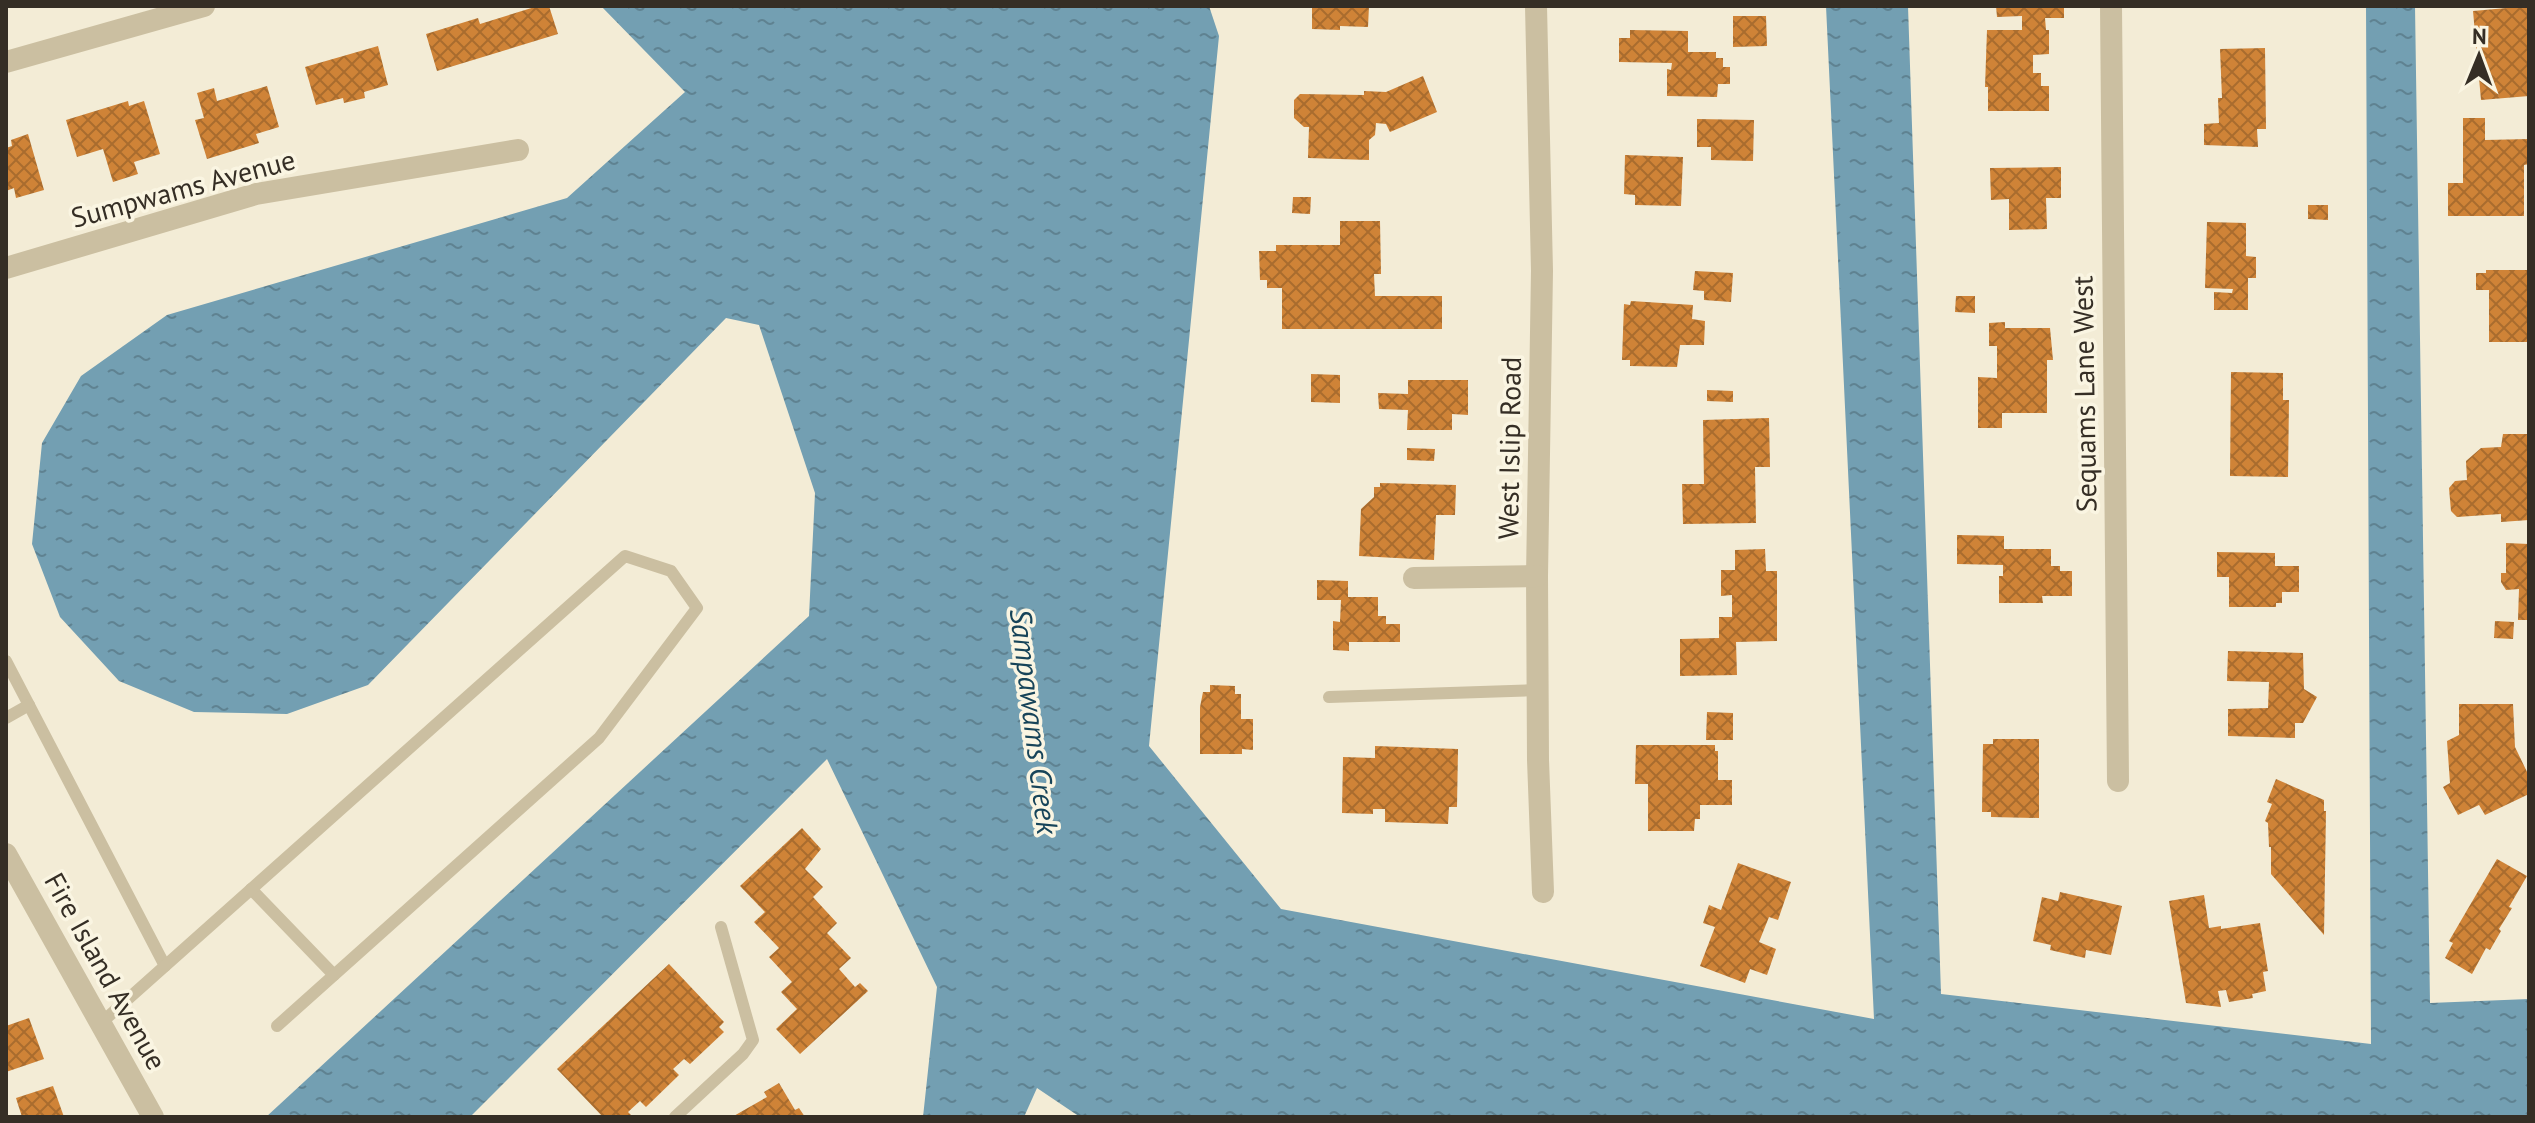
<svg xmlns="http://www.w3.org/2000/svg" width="2535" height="1123" font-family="'PT Sans',sans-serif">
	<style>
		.water { fill: url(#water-ripples) }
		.building { fill: url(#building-cross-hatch) }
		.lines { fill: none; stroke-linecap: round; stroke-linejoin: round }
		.service { stroke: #cbbfa1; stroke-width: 12 }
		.minor { stroke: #cbbfa1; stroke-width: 22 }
		.labels { text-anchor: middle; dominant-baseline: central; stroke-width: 7; stroke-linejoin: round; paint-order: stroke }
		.street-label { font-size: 28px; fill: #352e25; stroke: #faf5e2 }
		.water-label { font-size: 30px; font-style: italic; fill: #174459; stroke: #faf5e2 }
	</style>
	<defs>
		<pattern id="water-ripples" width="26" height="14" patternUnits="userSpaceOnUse" patternTransform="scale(2)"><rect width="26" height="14" fill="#739fb2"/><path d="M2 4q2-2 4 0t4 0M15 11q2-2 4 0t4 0" fill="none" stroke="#5f8291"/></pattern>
		<pattern id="building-cross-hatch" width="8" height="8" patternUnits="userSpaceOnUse" patternTransform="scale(2)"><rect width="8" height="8" fill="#cf8337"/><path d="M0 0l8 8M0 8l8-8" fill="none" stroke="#a96c2e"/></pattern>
	</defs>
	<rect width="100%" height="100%" fill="#f3ecd6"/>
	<!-- water -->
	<path class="water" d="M601 6H1209L1219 36 1149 746 1281 909 1874 1019 1826 6H1908L1941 994 2371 1044 2366 6H2415L2430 1003 2529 999V1117H1080L1037 1088 1024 1117H923L937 987 827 759 470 1117H266L809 616 815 493 759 325 726 318 368 685 287 714 194 712 119 681 60 617 32 544 42 443 81 376 167 315 567 198 685 92Z"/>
	<!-- building -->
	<g class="building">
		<path d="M538 6H549L558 34 437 71 426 34 478 18 480 24Z"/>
		<path d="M1340 6H1369L1368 27 1340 26V30L1312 29V7L1340 8Z"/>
		<path d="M1996 6H2064V18H2045L2046 30H2049V54L2033 55V73H2041V86H2049V111H1988V87H1985L1987 30H2022V16L1997 17Z"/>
		<path d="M2529 6V96L2481 100 2473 11Z"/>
		<path d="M1733 16H1766L1767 46 1733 47Z"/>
		<path d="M1630 30 1688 31V52H1716V58H1723V67H1730V84H1718L1717 97 1667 96V69L1671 70 1672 63 1619 62V38H1630Z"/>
		<path d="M378 46 388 85 364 92 365 98 344 103 343 98 316 105 305 67Z"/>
		<path d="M2265 48 2266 129H2257L2258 147 2204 145V124L2219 123 2218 98H2222L2220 49Z"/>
		<path d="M1423 76 1437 112 1390 132 1386 124 1376 123 1375 135 1369 140V160L1308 158 1309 127H1304L1294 118V100L1300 94 1364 95V91L1386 92Z"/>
		<path d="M267 86 279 127 256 134 259 143 207 159 195 120 204 118 197 93 214 88 217 101Z"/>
		<path d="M128 101 129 106 144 101 160 154 134 162 138 174 113 182 103 149 77 157 66 120Z"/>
		<path d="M2463 118H2485V140L2529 139V164L2524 165V216H2448V183H2463Z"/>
		<path d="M1697 119 1754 120 1753 161 1711 160V147H1697Z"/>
		<path d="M28 134 44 190 16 198 14 188 6 191V148L12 146 11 140Z"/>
		<path d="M1625 155 1683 157 1681 206 1635 205V195L1624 194Z"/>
		<path d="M2061 167V198H2046L2047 229 2009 230V199L1991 200 1990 168Z"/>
		<path d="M1293 197H1311L1310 214 1292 213Z"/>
		<path d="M2308 205H2328V220L2308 219Z"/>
		<path d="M1340 221H1380L1381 274H1374L1375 296H1442V329H1282V288H1267V280H1260L1259 251H1276V245H1340Z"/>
		<path d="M2207 222 2246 223V256L2256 257V278H2248V310H2214V292L2232 293 2233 289 2205 288Z"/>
		<path d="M2486 270H2529V342H2489V290H2476V273H2486Z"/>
		<path d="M1695 271 1733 273 1731 302 1704 300V291L1693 290Z"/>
		<path d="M1956 296H1975V313L1955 312Z"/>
		<path d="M1631 301 1693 305 1692 319 1705 321 1704 345H1680L1677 367 1630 366V360H1622L1624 304 1630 305Z"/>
		<path d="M2005 322V328H2050L2053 360H2047V413H2002V428H1978V377L1997 378V346H1989V323Z"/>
		<path d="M2231 372 2283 373V400H2289L2288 477 2230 476Z"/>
		<path d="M1311 374 1340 375V403L1311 402Z"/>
		<path d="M1408 380H1468V415L1452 414V430H1407L1408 410 1379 409 1378 393 1408 394Z"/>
		<path d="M1707 390 1733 391V402L1707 401Z"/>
		<path d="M1769 418 1770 467H1755L1756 523 1683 524 1682 484H1704L1703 420Z"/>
		<path d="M2503 434H2529V520L2501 522V514L2457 517 2451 511 2449 488 2455 481 2467 480 2466 461 2481 448 2501 447Z"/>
		<path d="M1407 448 1435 449 1434 461 1407 460Z"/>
		<path d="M1380 483 1456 485 1455 515H1436L1434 560 1359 556 1361 509 1374 497V487H1380Z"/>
		<path d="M1957 535 2004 536V549H2051V566H2060V571H2072V596H2042L2043 603H1999V576H2003V565L1957 564Z"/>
		<path d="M2506 543 2529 544V620H2518L2519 589 2506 590 2501 582V573H2506Z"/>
		<path d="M1765 549 1766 571H1777V641L1736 642 1737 675 1680 676V639L1719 638V617H1732V595L1721 596V570H1735V550Z"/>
		<path d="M2217 552 2275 553V566H2299V592H2282V603H2276V607H2229V577H2217Z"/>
		<path d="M1317 580 1348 581V597H1378V616H1386V624H1400V642H1349V651L1333 650V621L1340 622 1341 600H1317Z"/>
		<path d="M2495 621 2514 622 2513 639 2494 638Z"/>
		<path d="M2228 651 2303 653 2304 689 2317 697 2303 723H2295V738L2228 736V709L2268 708 2269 682 2227 681Z"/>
		<path d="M1210 685 1235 686V694H1241V719H1253V750L1242 749V754H1200V707L1203 692H1210Z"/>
		<path d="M2459 704H2513L2515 747 2529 776V794L2485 815 2479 805 2458 815 2443 787 2450 783 2447 741 2459 735Z"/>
		<path d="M1707 712 1733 713V740H1706Z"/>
		<path d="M1993 739H2039V818L1991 817V812H1982L1983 744H1993Z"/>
		<path d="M1636 745H1715V751H1718V780H1732V805H1700V819H1695L1694 831H1648V784H1635Z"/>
		<path d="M1375 746 1458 749 1457 807H1449L1448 824 1385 822V809H1373V814L1342 813 1343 757 1375 758Z"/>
		<path d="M2276 779 2324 800V811H2326L2324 935 2271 874V847H2269L2268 823 2265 821 2272 804 2267 802Z"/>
		<path d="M802 828 821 849 805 869 823 887 813 897 837 923 827 933 851 958 839 969 855 987 860 983 868 991 800 1054 776 1029 797 1009 781 992 792 982 769 957 779 948 754 922 765 912 740 886Z"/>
		<path d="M2497 859 2527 876 2509 907 2512 908 2499 929 2501 931 2490 950 2486 948 2472 974 2445 958 2453 943 2449 941Z"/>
		<path d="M1738 863 1791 882 1778 920 1769 917 1759 942 1776 949 1767 975 1750 969 1745 983 1700 966 1715 927 1703 923 1709 905 1721 910Z"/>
		<path d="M2060 892 2122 906 2111 955 2086 950 2085 958 2050 950 2051 945 2033 941 2042 897 2058 901Z"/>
		<path d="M2204 895 2209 928 2221 926V929L2260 923 2268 971 2263 972 2266 991 2252 994 2253 998 2229 1002 2226 990 2218 991 2221 1007 2186 1003 2169 901Z"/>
		<path d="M669 964 724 1022 719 1027 724 1032 690 1064 684 1059 673 1069 679 1075 646 1107 640 1101 628 1112 633 1117H603L557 1069Z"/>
		<path d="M29 1018 44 1059 6 1072V1026Z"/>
		<path d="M779 1083 795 1110 799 1108 805 1117H732L767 1097 764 1092Z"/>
		<path d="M53 1086 64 1117H22L16 1098Z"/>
	</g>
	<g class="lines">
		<!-- service -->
		<g class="service">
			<path d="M6 661 165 966"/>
			<path d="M1329 697 1539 690"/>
			<path d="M6 718 29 705"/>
			<path d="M251 889 334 975"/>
			<path d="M101 1023 625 556 671 571 697 608 599 738 277 1026"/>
			<path d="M675 1117 743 1054 753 1040 721 927"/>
		</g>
		<!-- minor -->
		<g class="minor">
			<path d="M1536 6 1542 271 1537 576 1538 760 1543 892"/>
			<path d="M2111 6 2118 781"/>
			<path d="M6 62 204 6"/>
			<path d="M6 268 256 194 518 150"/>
			<path d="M1414 578 1537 576"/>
			<path d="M6 854 153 1117"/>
		</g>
	</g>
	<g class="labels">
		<!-- street labels -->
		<g class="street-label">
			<text transform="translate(183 188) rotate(-15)">Sumpwams Avenue</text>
			<text transform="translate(2084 394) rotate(-91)">Sequams Lane West</text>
			<text transform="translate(1509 448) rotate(-89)">West Islip Road</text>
			<text transform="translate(106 971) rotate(61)">Fire Island Avenue</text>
		</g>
		<!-- water labels -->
		<g class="water-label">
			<text transform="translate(1035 721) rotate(83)">Sampawams Creek</text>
		</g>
	</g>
	<!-- border -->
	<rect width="2535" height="1123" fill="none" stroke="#352e25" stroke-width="16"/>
	<!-- north arrow -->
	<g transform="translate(2479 56) rotate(1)" stroke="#faf5e2" stroke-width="6" paint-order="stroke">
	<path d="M0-6L14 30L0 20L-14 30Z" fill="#352e25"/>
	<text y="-12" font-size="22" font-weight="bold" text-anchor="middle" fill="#352e25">N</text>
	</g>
</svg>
